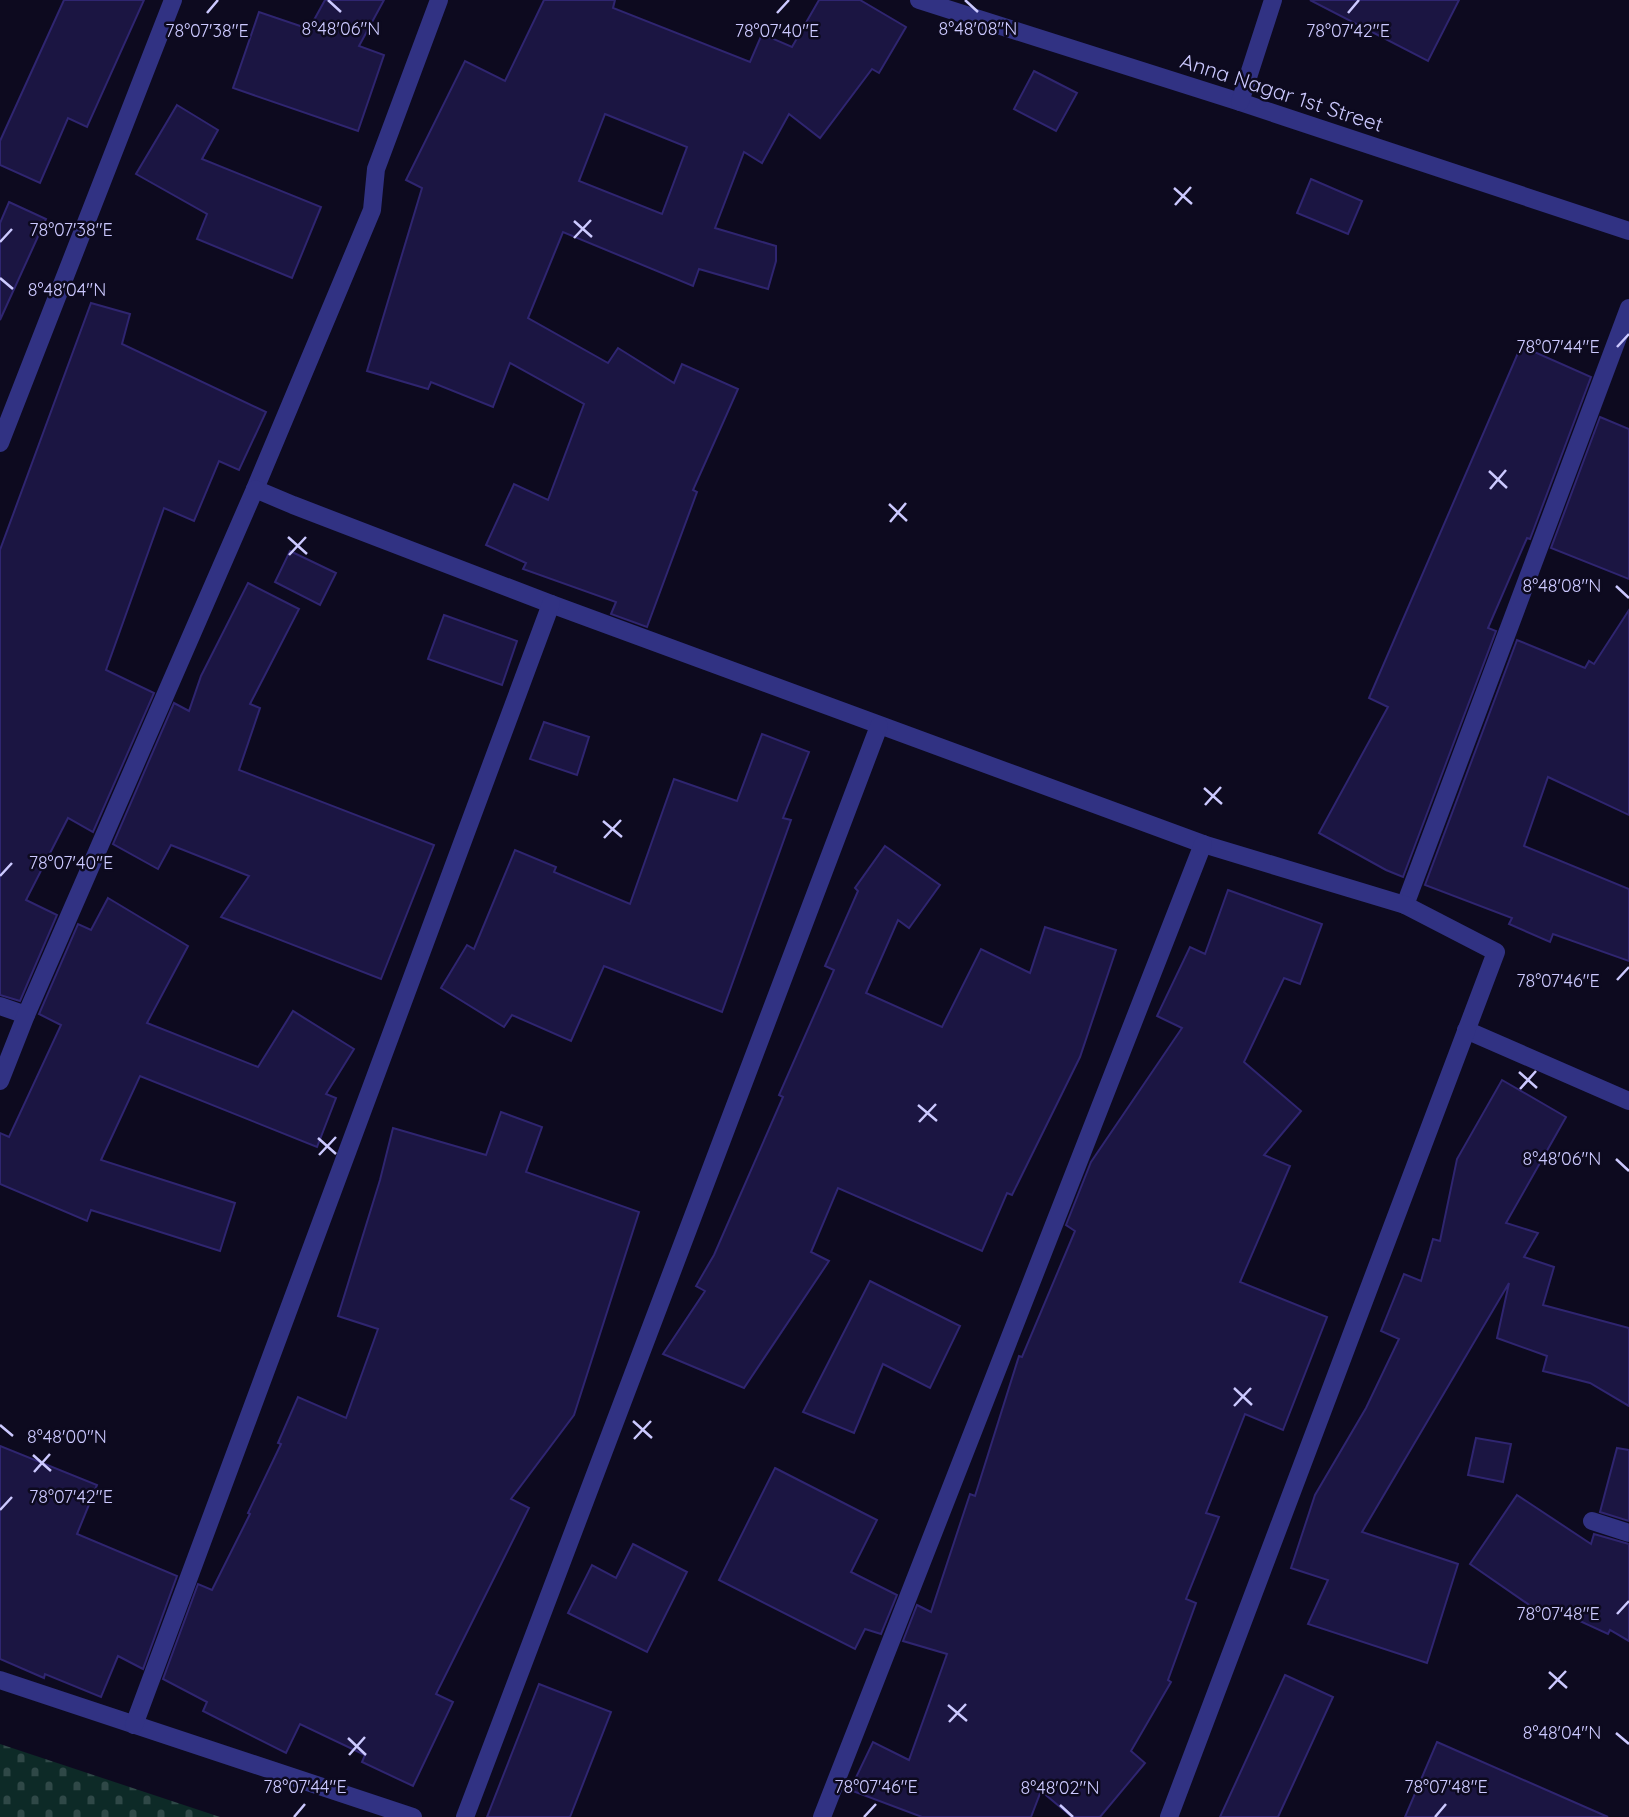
<svg xmlns="http://www.w3.org/2000/svg" width="1629" height="1817" font-family="Quicksand,sans-serif">
	<style>
		.cemetery { fill: url(#cemetery-stones) }
		.building { fill: #1b1542; stroke: #2f2570; stroke-width: 2; fill-rule: evenodd }
		.lines { fill: none; stroke-linecap: round; stroke-linejoin: round }
		.minor { stroke: #313283; stroke-width: 18 }
		.ticks { fill: none; stroke: #ccc9ff; stroke-width: 2.5 }
		.labels { text-anchor: middle; dominant-baseline: central; stroke-width: 5; stroke-linejoin: round; paint-order: stroke }
		.street-label { font-size: 21px; fill: #ccc9ff; stroke: #0d0a1f }
		.ticks-label { font-size: 18px; text-anchor: middle; fill: #ccc9ff; stroke: #0d0a1f; stroke-width: 5; stroke-linejoin: round; paint-order: stroke }
	</style>
	<defs>
		<pattern id="cemetery-stones" width="16" height="16" patternUnits="userSpaceOnUse" patternTransform="scale(1.75)"><rect width="16" height="16" fill="#0d2a27"/><path d="M2 7V4a2 2 0 0 1 4 0v3zM10 15v-3a2 2 0 0 1 4 0v3z" fill="#2f4847"/></pattern>
	</defs>
	<rect width="100%" height="100%" fill="#0d0a1f"/>
	<!-- cemetery -->
	<path class="cemetery" d="M0 1744 220 1817H0Z"/>
	<!-- building -->
	<g class="building">
		<path d="M64 0H144L87 127 68 118 40 183 0 165V141Z"/>
		<path d="M325 0H384L359 46 384 55 358 131 233 88 259 12 309 29Z"/>
		<path d="M544 0H615L613 8 750 62 762 34 792 47 819 0H860L906 27 879 73 872 69 820 138 789 114 762 163 744 152 715 228 776 246V261L768 289 699 269 693 286 563 232 528 318 608 363 618 348 674 383 682 364 738 389 693 490 697 492 647 627 611 614 616 602 523 569 526 563 486 545 514 484 548 500 584 404 510 363 493 407 431 382 428 389 367 371 422 188 406 180 465 61 505 81ZM605 114 687 147 662 214 579 181Z"/>
		<path d="M1310 0H1459L1428 61Z"/>
		<path d="M1034 71 1077 93 1056 131 1014 109Z"/>
		<path d="M177 105 218 130 202 159 321 207 292 278 197 239 207 214 136 174Z"/>
		<path d="M1311 179 1362 201 1348 234 1297 213Z"/>
		<path d="M9 202 46 219 0 320V223Z"/>
		<path d="M91 303 130 314 122 344 266 412 239 470 219 461 194 521 164 508 106 670 154 693 93 832 68 818 26 900 57 915 20 1001 0 995V550Z"/>
		<path d="M1521 346 1591 377 1530 539 1527 538 1488 628 1496 631 1403 877 1386 870 1319 833 1388 707 1369 698Z"/>
		<path d="M1600 417 1629 429V579L1551 548Z"/>
		<path d="M290 551 336 573 320 605 275 582Z"/>
		<path d="M248 583 299 609 250 704 260 708 239 770 434 845 381 979 221 917 249 876 171 845 158 869 113 844 174 703 189 711 201 676Z"/>
		<path d="M1629 610V815L1548 777 1524 846 1629 889V961L1553 934 1550 942 1509 924 1512 918 1425 885 1517 640 1585 668 1589 661 1594 664Z"/>
		<path d="M444 615 517 641 502 685 428 659Z"/>
		<path d="M544 722 589 737 577 775 530 759Z"/>
		<path d="M762 734 809 752 783 818 791 820 722 1012 604 966 571 1041 512 1015 504 1027 441 988 467 945 474 949 515 850 556 867 554 872 630 904 674 779 737 801Z"/>
		<path d="M885 846 940 885 909 928 898 920 866 993 942 1027 981 949 1030 973 1045 927 1116 950 1080 1057 1012 1195 1007 1193 982 1251 838 1188 811 1252 829 1261 744 1388 663 1354 705 1291 696 1286 714 1255 783 1097 779 1095 834 970 825 966 858 891 855 888Z"/>
		<path d="M1228 890 1322 924 1300 984 1284 978 1244 1062 1301 1111 1264 1155 1290 1166 1240 1282 1327 1317 1283 1430 1245 1414 1206 1513 1219 1517 1186 1599 1196 1603 1168 1680 1171 1682 1131 1751 1145 1763 1100 1817H1072L1041 1791 1031 1817H922L850 1790 873 1742 909 1760 947 1654 903 1641 917 1605 931 1612 970 1494 975 1496 1019 1356 1022 1357 1075 1231 1066 1225 1091 1162 1182 1028 1157 1016 1190 947 1205 954Z"/>
		<path d="M108 898 188 946 147 1023 258 1067 293 1011 354 1049 326 1094 336 1098 317 1147 140 1076 101 1160 235 1203 220 1251 91 1210 87 1221 0 1184V1133L9 1137 61 1025 39 1014 78 924 91 930Z"/>
		<path d="M1502 1080 1566 1117 1506 1223 1538 1233 1524 1257 1554 1267 1543 1305 1629 1328V1406L1590 1383 1543 1371 1547 1356 1497 1338 1509 1283 1362 1532 1458 1564 1427 1663 1308 1624 1328 1580 1291 1568 1315 1495 1366 1408 1399 1339 1381 1331 1404 1274 1421 1281 1433 1239 1440 1241 1457 1159Z"/>
		<path d="M501 1112 542 1127 526 1172 639 1212 574 1415 511 1499 529 1508 436 1694 453 1702 413 1786 362 1762 365 1755 300 1724 286 1753 203 1711 207 1702 163 1679 198 1584 212 1590 250 1514 248 1513 281 1444 278 1443 298 1397 346 1418 378 1329 338 1316 380 1180 393 1128 486 1155Z"/>
		<path d="M870 1281 960 1326 930 1388 883 1364 854 1433 803 1412Z"/>
		<path d="M1476 1438 1511 1444 1503 1482 1468 1475Z"/>
		<path d="M0 1446 97 1485 77 1534 177 1576 143 1669 118 1656 101 1697 45 1674 44 1678 0 1659Z"/>
		<path d="M1617 1448 1629 1450V1521L1600 1512Z"/>
		<path d="M775 1468 877 1520 851 1572 897 1595 881 1634 865 1629 855 1649 719 1580Z"/>
		<path d="M1517 1495 1591 1544 1594 1534 1629 1544V1641L1610 1630 1608 1634 1556 1610 1551 1620 1470 1564Z"/>
		<path d="M633 1544 687 1572 647 1652 568 1613 592 1565 616 1578Z"/>
		<path d="M1285 1675 1333 1697 1278 1817H1220Z"/>
		<path d="M539 1684 611 1712 570 1817H487Z"/>
		<path d="M1437 1742 1608 1817H1405Z"/>
	</g>
	<g class="lines">
		<!-- minor -->
		<g class="minor">
			<path d="M919 0 1240 102 1629 231"/>
			<path d="M1240 102 1273 0"/>
			<path d="M0 443 173 0"/>
			<path d="M255 489 372 210 376 169 439 0"/>
			<path d="M1405 905 1629 308"/>
			<path d="M0 1006 26 1015"/>
			<path d="M1466 1030 1629 1101"/>
			<path d="M0 1081 26 1015 255 489 293 505 551 604 1203 844 1405 905 1496 952 1169 1817"/>
			<path d="M1592 1521 1629 1533"/>
			<path d="M0 1680 413 1817"/>
			<path d="M134 1725 551 604"/>
			<path d="M465 1817 879 726"/>
			<path d="M822 1817 1203 844"/>
		</g>
	</g>
	<!-- ticks -->
	<path class="ticks" d="M328 0 341 12M965 0 978 12M207 13 218 0M777 13 789 0M1348 13 1359 0M1174 188 1192 204M1175 205 1191 187M574 221 592 237M574 238 591 220M0 242 12 229M0 278 13 289M1617 347 1629 334M1489 471 1507 488M1490 489 1506 470M889 504 907 521M890 522 906 503M288 537 307 554M289 555 306 537M1616 586 1629 598M1204 788 1222 804M1205 805 1221 787M603 821 622 837M604 838 621 820M0 876 12 863M1617 980 1629 967M1519 1072 1537 1088M1520 1089 1536 1071M918 1105 937 1121M919 1122 936 1104M318 1138 336 1154M319 1155 336 1137M1616 1159 1629 1171M1234 1388 1252 1405M1234 1406 1251 1388M633 1421 652 1438M0 1425 13 1436M634 1439 651 1421M33 1455 51 1471M34 1472 50 1454M0 1510 12 1497M1617 1614 1629 1601M1549 1672 1567 1688M1549 1689 1566 1671M948 1705 967 1721M949 1722 966 1704M1616 1733 1629 1744M348 1738 366 1755M349 1755 365 1737M1060 1805 1073 1817M294 1817 305 1804M864 1817 876 1804M1435 1817 1446 1804"/>
	<g class="labels">
		<!-- street labels -->
		<g class="street-label">
			<text transform="translate(1282 92) rotate(18)">Anna Nagar 1st Street</text>
		</g>
	</g>
	<g class="ticks-label">
		<text x="978" y="35">8°48'08"N</text>
		<text x="341" y="35">8°48'06"N</text>
		<text x="207" y="37">78°07'38"E</text>
		<text x="777" y="37">78°07'40"E</text>
		<text x="1348" y="37">78°07'42"E</text>
		<text x="71" y="236">78°07'38"E</text>
		<text x="67" y="296">8°48'04"N</text>
		<text x="1558" y="353">78°07'44"E</text>
		<text x="1562" y="592">8°48'08"N</text>
		<text x="71" y="869">78°07'40"E</text>
		<text x="1558" y="987">78°07'46"E</text>
		<text x="1562" y="1165">8°48'06"N</text>
		<text x="67" y="1443">8°48'00"N</text>
		<text x="71" y="1503">78°07'42"E</text>
		<text x="1558" y="1620">78°07'48"E</text>
		<text x="1562" y="1739">8°48'04"N</text>
		<text x="305" y="1793">78°07'44"E</text>
		<text x="876" y="1793">78°07'46"E</text>
		<text x="1446" y="1793">78°07'48"E</text>
		<text x="1060" y="1794">8°48'02"N</text>
	</g>
</svg>
